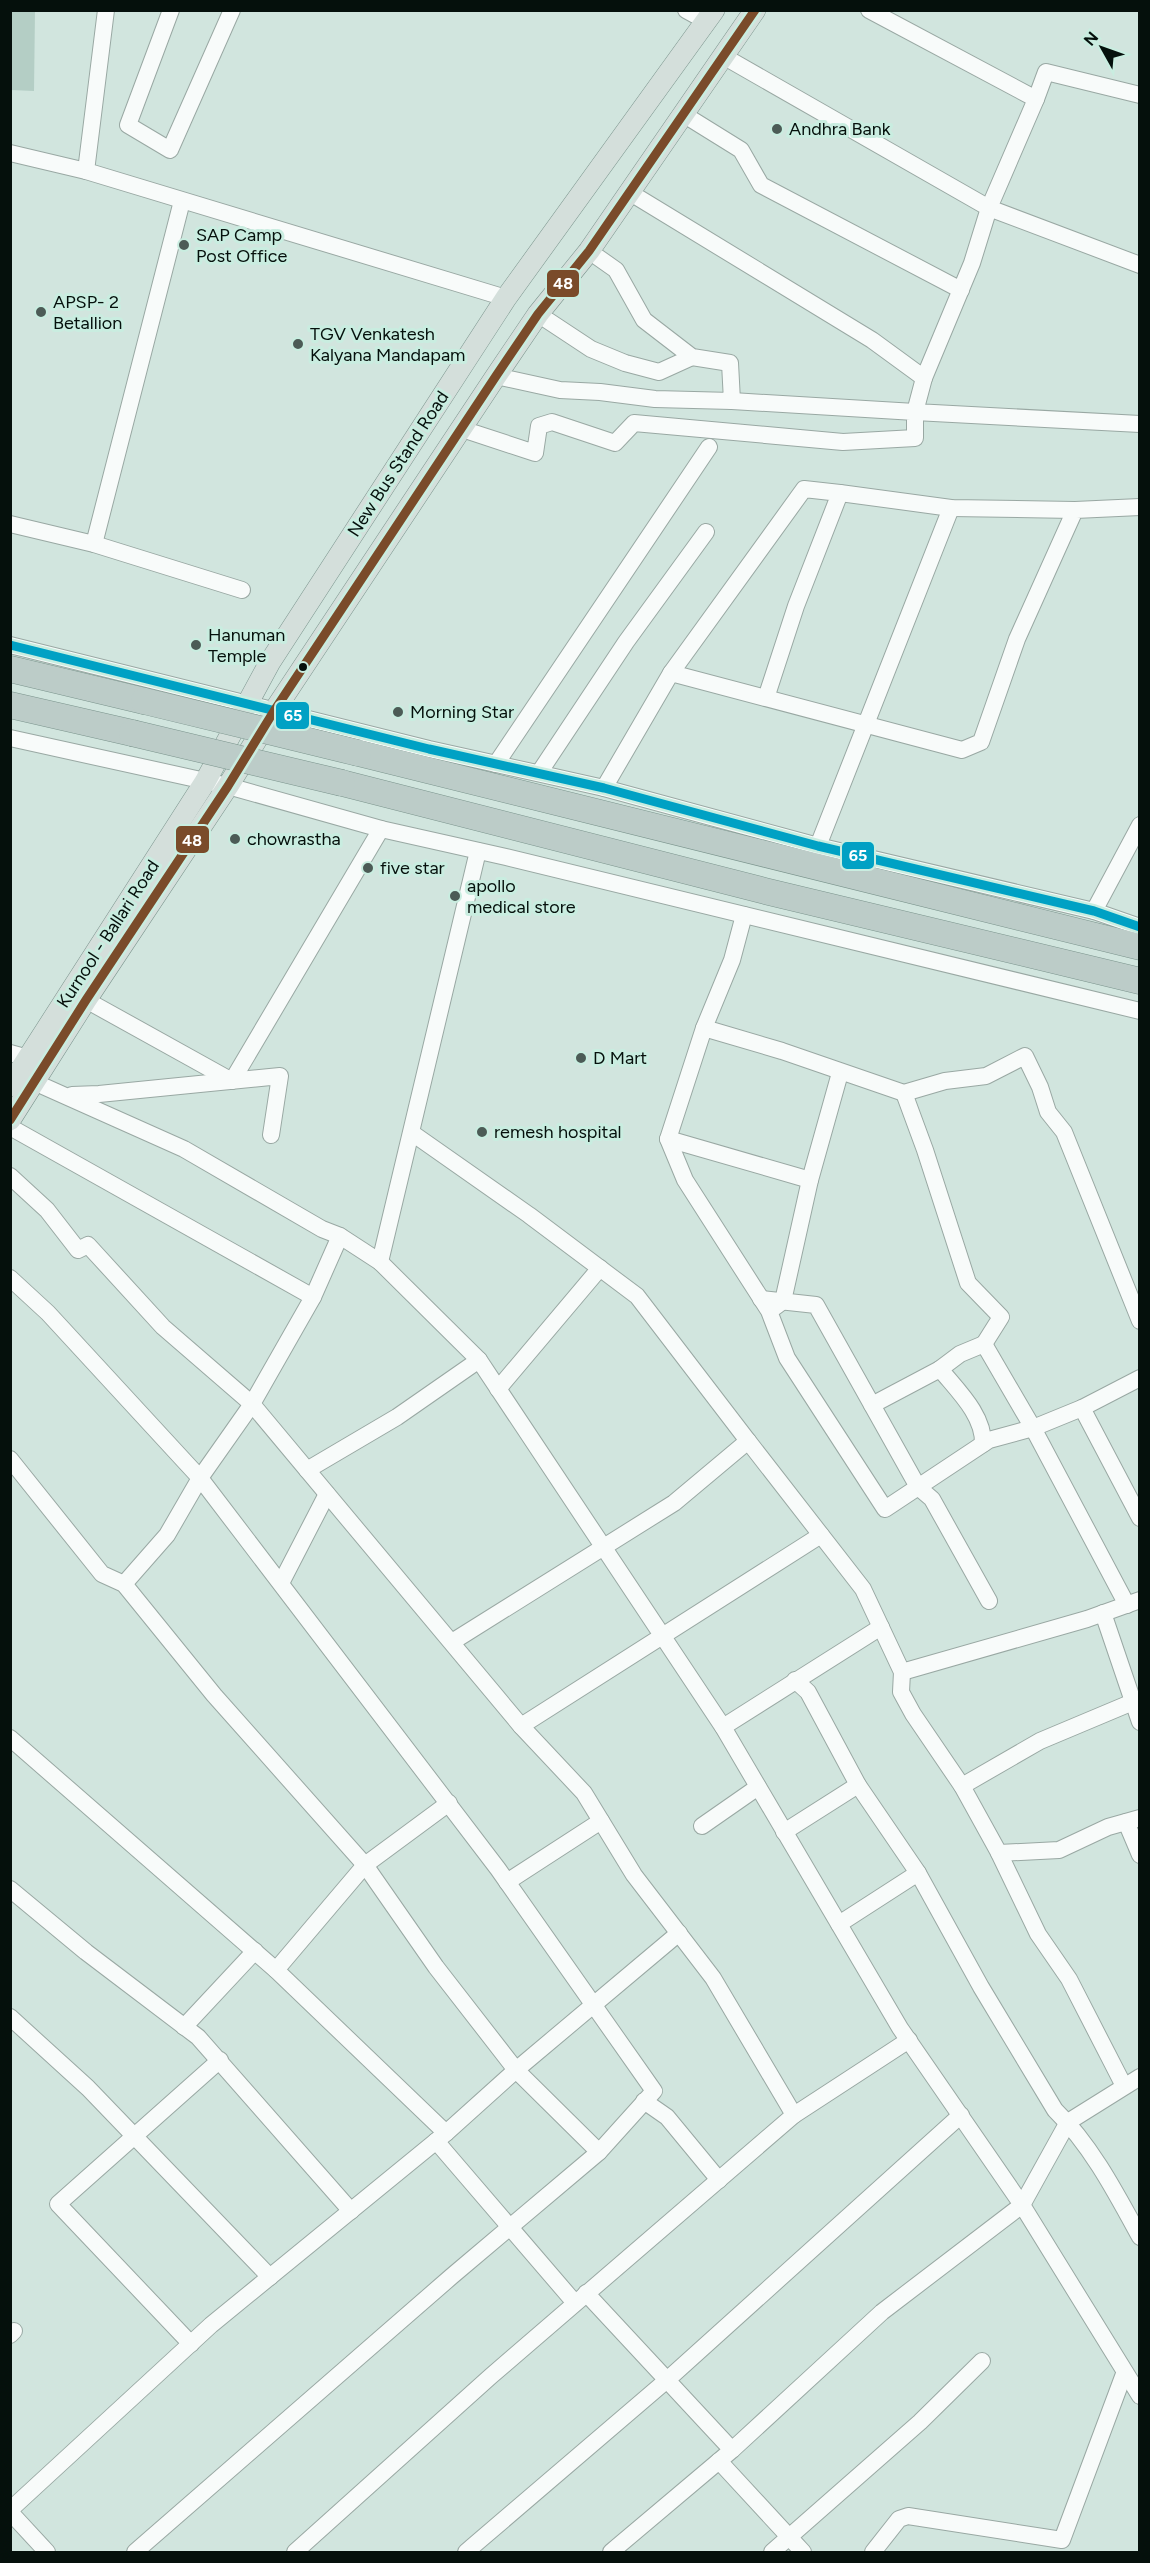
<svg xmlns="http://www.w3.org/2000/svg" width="1150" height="2563" font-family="Figtree,sans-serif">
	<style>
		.green { fill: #b4cec5 }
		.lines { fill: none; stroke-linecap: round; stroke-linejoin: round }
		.minor-casing { stroke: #99a8a3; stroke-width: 18 }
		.major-casing { stroke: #7b948d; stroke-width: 22 }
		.highway-casing { stroke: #7b948d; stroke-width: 27 }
		.minor { stroke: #f8fbfa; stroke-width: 16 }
		.major { stroke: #d4dfdb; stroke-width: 21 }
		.highway { stroke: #bcccc8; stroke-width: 26 }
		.highway-bridge-casing { stroke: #7b948d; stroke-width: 27; stroke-linecap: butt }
		.highway-bridge { stroke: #bcccc8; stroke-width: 26 }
		.bus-1-casing { stroke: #c9ede0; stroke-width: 14 }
		.bus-2-casing { stroke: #c9ede0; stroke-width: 14 }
		.bus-1 { stroke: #00a1c4; stroke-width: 9 }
		.bus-2 { stroke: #7a4b2a; stroke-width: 9 }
		.poi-dot { fill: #4c5b56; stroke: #c9ede0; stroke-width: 2 }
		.bus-dot { fill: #05100c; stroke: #c9ede0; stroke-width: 2 }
		.labels { text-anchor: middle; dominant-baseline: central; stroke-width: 6; stroke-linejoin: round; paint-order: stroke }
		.poi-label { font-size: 18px; fill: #05100c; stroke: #c9ede0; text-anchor: start }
		.street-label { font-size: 18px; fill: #05100c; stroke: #c9ede0 }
		.line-badge { stroke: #c9ede0; stroke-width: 2 }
		.badge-label { font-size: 16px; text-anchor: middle; font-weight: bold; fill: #fff }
	</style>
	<rect width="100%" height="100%" fill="#d1e5de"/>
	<!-- green -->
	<path class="green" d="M11 10 35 11 34 91 11 90Z"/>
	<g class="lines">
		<!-- minor casing -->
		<g class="minor-casing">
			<g id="minor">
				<path d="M106 10 86 171 506 298"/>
				<path d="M171 10 128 125 170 150 232 10"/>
				<path d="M686 10 706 21"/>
				<path d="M869 10 1036 99 989 208 1140 265"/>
				<path d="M1036 99 1046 72 1140 95"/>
				<path d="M683 114 741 150 761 185 961 290"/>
				<path d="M10 153 86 171"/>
				<path d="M629 192 872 340 924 378 972 263 989 208 723 56"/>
				<path d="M538 314 591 349 625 363 659 372 692 357"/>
				<path d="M496 376 560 390 600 392 655 399 732 401 730 363 692 357 644 320 616 270 589 251"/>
				<path d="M924 378 915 412 1140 424"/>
				<path d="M462 429 535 453 539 426 552 422 615 443 634 423 843 442 915 438V412L732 401"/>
				<path d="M840 493 951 508 1075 510"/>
				<path d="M10 524 94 544 242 590"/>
				<path d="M94 544 182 201"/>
				<path d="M10 645 429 749 604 788 818 846 1094 911 1140 927"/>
				<path d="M671 673 804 489 840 493 796 606 766 698"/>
				<path d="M10 738 228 786 381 829 506 857 1140 1011"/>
				<path d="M496 764 709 447"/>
				<path d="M539 773 626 642 706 532"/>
				<path d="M604 788 671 673 962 750 981 742 1017 639 1075 510 1140 507"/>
				<path d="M818 846 951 508"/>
				<path d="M1094 911 1140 825"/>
				<path d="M744 915 732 960 704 1028 782 1051 904 1093 945 1081 986 1076 1025 1056 1040 1087 1048 1112 1064 1132 1140 1321"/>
				<path d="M86 1000 232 1081 381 829"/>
				<path d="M704 1028 668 1139 685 1180 769 1311 787 1358 885 1509 989 1440 1033 1428 1082 1408 1140 1518"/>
				<path d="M10 1053 28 1058"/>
				<path d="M34 1082 184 1149 322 1229 340 1236 380 1262 479 1360 723 1727 900 2028 1022 2205 1140 2396"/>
				<path d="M904 1093 925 1150 968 1283 1001 1317 984 1344"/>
				<path d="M72 1095 99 1094 280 1076 271 1135"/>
				<path d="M10 1127 313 1297 252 1404 200 1478 167 1535 124 1584"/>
				<path d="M412 1133 529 1215 637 1296 748 1441 674 1503 452 1642"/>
				<path d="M668 1139 810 1180"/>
				<path d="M10 1176 47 1210 78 1250 88 1245 163 1327 252 1404 521 1726 584 1793 634 1875 713 1978 794 2115 491 2376 295 2552"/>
				<path d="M380 1262 478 851"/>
				<path d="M10 1278 48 1313 200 1478 498 1869 654 2091 599 2152"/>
				<path d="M313 1297 340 1236"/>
				<path d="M761 1299 816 1305 918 1487 932 1499 989 1601"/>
				<path d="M775 1307 783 1301 810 1180 840 1073"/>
				<path d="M940 1369 960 1354 984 1344 1033 1428 1127 1605"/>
				<path d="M498 1389 600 1268"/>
				<path d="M872 1405 940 1369C957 1390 984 1415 983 1444"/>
				<path d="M1082 1408 1140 1378"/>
				<path d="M748 1441 863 1589 902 1672 901 1692 913 1714 962 1786 999 1853 1059 1850 1108 1827 1140 1818"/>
				<path d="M10 1459 102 1574 124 1584 214 1695 365 1865 436 1967 516 2070 599 2152 452 2276 135 2552"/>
				<path d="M307 1470 397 1417 479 1360"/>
				<path d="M281 1583 327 1494"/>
				<path d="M1103 1613 1140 1722"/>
				<path d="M902 1672 1087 1619 1140 1600"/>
				<path d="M795 1680 808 1692 858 1785 918 1873 981 1987 1055 2110C1091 2145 1116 2193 1140 2237"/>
				<path d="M521 1726 821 1535"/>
				<path d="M723 1727 881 1627"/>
				<path d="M10 1738 276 1970 446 2133"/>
				<path d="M962 1786 1040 1741 1140 1699"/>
				<path d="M1126 1822 1140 1855"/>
				<path d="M702 1826 758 1787"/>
				<path d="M784 1832 858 1785"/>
				<path d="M999 1853 1038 1934 1069 1979 1124 2086"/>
				<path d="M507 1882 601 1821"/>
				<path d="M10 1889 86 1952 198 2037 351 2211"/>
				<path d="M839 1924 918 1873"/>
				<path d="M276 1970 365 1865 449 1803"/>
				<path d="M10 2017 88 2088 270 2277"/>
				<path d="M184 2027 255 1951"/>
				<path d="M644 2101 667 2117 719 2180"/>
				<path d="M794 2115 909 2040"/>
				<path d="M436 2141 575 2303"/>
				<path d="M586 2293 732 2450"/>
				<path d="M10 2335 14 2331"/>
				<path d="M191 2344 58 2204 220 2060"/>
				<path d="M719 2461 803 2552"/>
				<path d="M10 2510 211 2325 446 2133 516 2070 679 1933"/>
				<path d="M10 2512 47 2552"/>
				<path d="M466 2552 667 2380 961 2115"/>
				<path d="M611 2552 732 2450 882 2312 1022 2205 1068 2122 1140 2077"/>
				<path d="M772 2552 920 2422 982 2361"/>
				<path d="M873 2552 899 2519 908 2516 1062 2540 1124 2374"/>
			</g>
		</g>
		<!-- major casing -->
		<g class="major-casing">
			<g id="major">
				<path d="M10 1086 205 782 270 662 506 298 714 10"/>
				<path d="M10 1120 86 1000 228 786 274 711 496 376 538 314 589 251 755 10"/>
			</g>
		</g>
		<!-- highway casing -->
		<g class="highway-casing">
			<g id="highway">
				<path d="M10 669 144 701"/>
				<path d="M10 705 132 733"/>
				<path d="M358 753 1140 947"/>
				<path d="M342 783 765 891 1140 981"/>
			</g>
		</g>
		<!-- minor -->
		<use href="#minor" class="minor"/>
		<!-- major -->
		<use href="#major" class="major"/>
		<!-- highway -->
		<use href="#highway" class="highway"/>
		<!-- highway-bridge casing -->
		<g class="highway-bridge-casing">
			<g id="highway-bridge">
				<path d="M144 701 358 753"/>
				<path d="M132 733 342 783"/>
			</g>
		</g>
		<!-- highway-bridge -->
		<use href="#highway-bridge" class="highway-bridge"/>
		<!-- bus-1 casing -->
		<g class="bus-1-casing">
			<path id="bus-1" d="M10 645 429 749 604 788 818 846 1094 911 1140 927"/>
		</g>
		<!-- bus-2 casing -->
		<g class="bus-2-casing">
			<path id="bus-2" d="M10 1120 86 1000 228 786 274 711 496 376 538 314 589 251 755 10"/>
		</g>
		<!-- bus-1 -->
		<use href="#bus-1" class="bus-1"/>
		<!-- bus-2 -->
		<use href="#bus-2" class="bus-2"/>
	</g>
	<!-- markers -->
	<g class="poi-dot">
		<circle cx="777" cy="129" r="6"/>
		<circle cx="184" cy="245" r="6"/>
		<circle cx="41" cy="312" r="6"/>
		<circle cx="298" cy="344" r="6"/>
		<circle cx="196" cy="645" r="6"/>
		<circle cx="398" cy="712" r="6"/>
		<circle cx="235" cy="839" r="6"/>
		<circle cx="368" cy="868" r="6"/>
		<circle cx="455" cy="896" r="6"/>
		<circle cx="581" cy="1058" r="6"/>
		<circle cx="482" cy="1132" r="6"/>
	</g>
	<circle class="bus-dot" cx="303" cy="667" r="5"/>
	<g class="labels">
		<!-- poi labels -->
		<g class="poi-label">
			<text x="789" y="129">Andhra Bank</text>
			<text x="196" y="235">SAP Camp<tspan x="196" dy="21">Post Office</tspan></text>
			<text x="53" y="302">APSP- 2<tspan x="53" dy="21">Betallion</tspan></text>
			<text x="310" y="334">TGV Venkatesh<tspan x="310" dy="21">Kalyana Mandapam</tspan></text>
			<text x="208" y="635">Hanuman<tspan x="208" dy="21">Temple</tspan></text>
			<text x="410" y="712">Morning Star</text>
			<text x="247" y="839">chowrastha</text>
			<text x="380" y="868">five star</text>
			<text x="467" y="886">apollo<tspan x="467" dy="21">medical store</tspan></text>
			<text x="593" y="1058">D Mart</text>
			<text x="494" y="1132">remesh hospital</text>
		</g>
		<!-- street labels -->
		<g class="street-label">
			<text transform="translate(398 464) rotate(-57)">New Bus Stand Road</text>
			<text transform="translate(108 934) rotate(-57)">Kurnool - Ballari Road</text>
		</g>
	</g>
	<g class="line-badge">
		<rect x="546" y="269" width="34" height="29" rx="6" fill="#7a4b2a"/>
		<rect x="275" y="701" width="35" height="29" rx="6" fill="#00a1c4"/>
		<rect x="175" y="825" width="35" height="29" rx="6" fill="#7a4b2a"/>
		<rect x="841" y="841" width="34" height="29" rx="6" fill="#00a1c4"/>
	</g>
	<g class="badge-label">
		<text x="563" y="289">48</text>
		<text x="293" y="721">65</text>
		<text x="192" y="846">48</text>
		<text x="858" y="861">65</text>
	</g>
	<!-- border -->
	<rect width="1150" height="2563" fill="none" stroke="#05100c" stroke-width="24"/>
	<!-- north arrow -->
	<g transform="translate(1102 48) rotate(310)" stroke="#c9ede0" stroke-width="4.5" paint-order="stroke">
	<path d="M0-4.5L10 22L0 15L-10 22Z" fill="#05100c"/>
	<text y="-9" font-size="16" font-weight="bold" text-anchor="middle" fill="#05100c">N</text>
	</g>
</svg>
